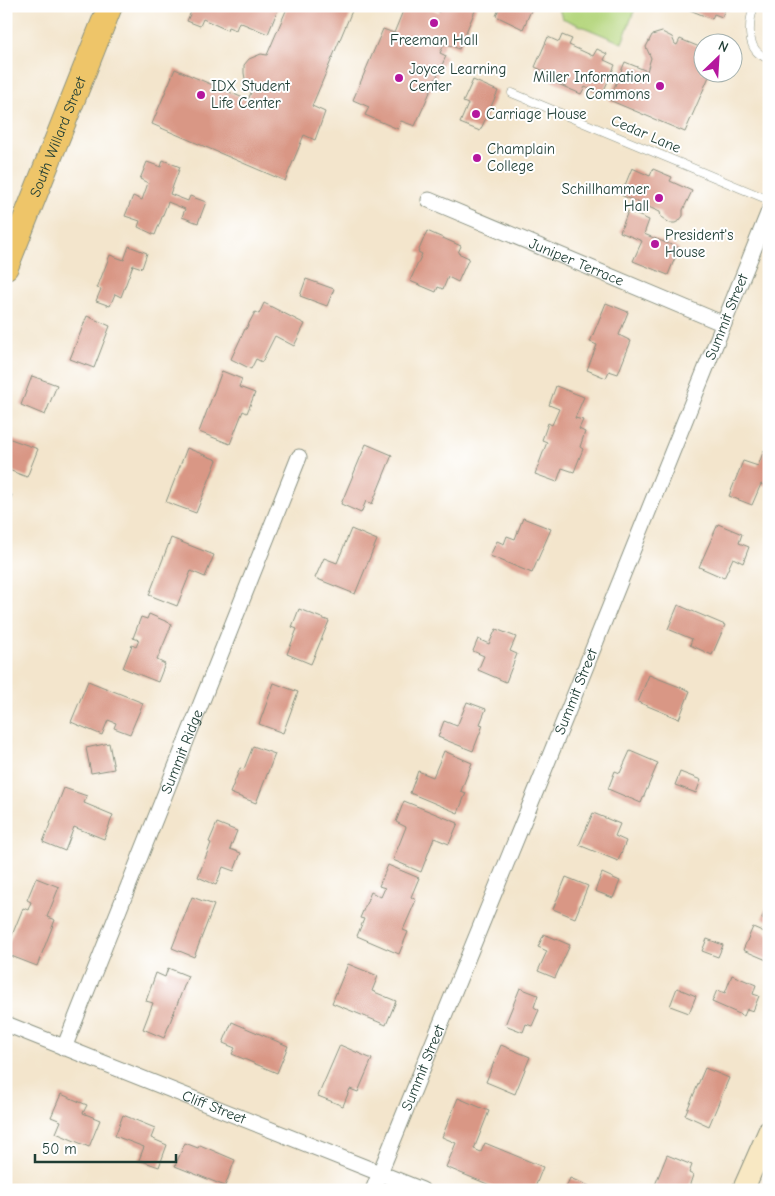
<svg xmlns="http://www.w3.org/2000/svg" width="775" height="1196" font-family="'Comic Neue',sans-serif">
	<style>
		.green { fill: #b4d57c; stroke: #6a8958 }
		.building { fill: #d99785 }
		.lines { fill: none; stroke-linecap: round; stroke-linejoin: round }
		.lane-casing { stroke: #899180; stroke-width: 9 }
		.street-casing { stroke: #899180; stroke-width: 17 }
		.secondary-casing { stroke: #899180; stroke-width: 23 }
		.primary-casing { stroke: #899180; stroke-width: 26 }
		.lane { stroke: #fff; stroke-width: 8 }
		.street { stroke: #fff; stroke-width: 15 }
		.secondary { stroke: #f8e8c3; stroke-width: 21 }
		.primary { stroke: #eec569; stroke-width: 24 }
		.poi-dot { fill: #b5179e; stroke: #fff; stroke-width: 2 }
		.labels { text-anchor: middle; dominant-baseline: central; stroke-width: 4; stroke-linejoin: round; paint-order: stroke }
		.poi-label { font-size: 15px; fill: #1f3d34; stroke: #fff; text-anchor: start }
		.street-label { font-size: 15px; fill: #1f3d34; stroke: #fff }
	</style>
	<rect width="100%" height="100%" fill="#fff"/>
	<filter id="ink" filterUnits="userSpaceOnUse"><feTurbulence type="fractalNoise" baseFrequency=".02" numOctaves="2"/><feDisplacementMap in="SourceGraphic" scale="10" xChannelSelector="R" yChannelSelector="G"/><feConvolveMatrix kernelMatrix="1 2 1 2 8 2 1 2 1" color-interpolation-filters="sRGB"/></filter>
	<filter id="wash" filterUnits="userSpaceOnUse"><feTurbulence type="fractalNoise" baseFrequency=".0096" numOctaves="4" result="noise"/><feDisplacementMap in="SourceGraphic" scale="20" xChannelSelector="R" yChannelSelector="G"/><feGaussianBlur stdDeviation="1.12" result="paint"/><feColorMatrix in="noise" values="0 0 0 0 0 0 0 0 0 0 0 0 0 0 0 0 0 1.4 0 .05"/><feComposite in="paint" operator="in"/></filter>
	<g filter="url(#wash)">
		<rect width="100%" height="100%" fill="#f3e5cc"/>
		<!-- green -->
		<path class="green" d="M558 6H636L622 43 562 18Z"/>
		<g id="blocks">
			<!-- building -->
			<g class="building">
				<path d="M199 6H277L279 7 268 34 239 22 236 30 228 27 227 30 203 19 200 26 187 21 193 7 198 9Z"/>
				<path d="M288 6H326L331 9 332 6H354L312 106 325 112 315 140 304 135 285 181 152 124 175 69 248 100 252 90 245 79 244 73V65L249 59 261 54 267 55Z"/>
				<path d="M405 6H426L439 12 440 6H477L459 49 445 43 440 53 446 56 415 126 401 121 398 129 365 115 369 107 353 100 383 29 394 33Z"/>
				<path d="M500 6H533L523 29 496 16Z"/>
				<path d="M686 6H730L728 10 725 9 722 17 714 14 712 19 685 8Z"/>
				<path d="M662 32 672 37 675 44 677 45 680 39 702 48V72H711L685 132 609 100 625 62 647 71 651 58 646 47 652 35Z"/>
				<path d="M562 35 572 39 569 45 593 56 597 49 607 54 604 60 615 65 602 95 585 87 581 94 551 81 553 75 535 67 548 37 559 42Z"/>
				<path d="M473 80 498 91 480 131 460 123 468 104 463 102Z"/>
				<path d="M163 160 180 167 170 194 188 201 190 196 206 202 198 223 182 217 185 209 168 202 155 235 138 227 140 221 125 216 133 196 142 200 148 183 140 179 147 162 161 167Z"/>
				<path d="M632 168 650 176 653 169 672 177 670 181 692 191 683 210V216L679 221 675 223H670L665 220 661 217 660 212 621 195Z"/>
				<path d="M628 211 649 220 644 234 679 248 668 275 633 261 642 241 620 232Z"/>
				<path d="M427 231 461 246 458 253 469 258 458 282 448 277 443 289 438 287 436 292 410 281 422 254 418 252Z"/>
				<path d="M129 246 147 253 142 268 133 265 121 297 115 294 110 306 96 301 101 289 97 288 110 255 124 260Z"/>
				<path d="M306 279 334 289 327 306 300 296Z"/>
				<path d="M264 303 305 324 294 346 275 336 262 362 256 359 251 369 231 359 245 329H246L255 312 259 314Z"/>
				<path d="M606 303 628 312 619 335 631 341 618 374 609 371 606 378 587 370 597 345 590 342Z"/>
				<path d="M87 316 110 326 94 368 70 359Z"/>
				<path d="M222 371 242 379 239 387 255 393 247 413 243 411 230 444 199 432Z"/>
				<path d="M32 376 57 385 45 415 21 405Z"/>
				<path d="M556 386 584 397 575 418 583 420 579 429 585 432 580 447 583 449 574 472 562 468 557 482 535 474 547 442 542 440 548 423 552 425 559 409 549 405Z"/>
				<path d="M8 438 38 449 27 477 6 469V443Z"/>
				<path d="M366 444 392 455 372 504 366 501 361 513 341 504Z"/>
				<path d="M187 448 217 460 196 513 166 502Z"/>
				<path d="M764 450 769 452V487L761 484 752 505 729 496 743 461 758 466Z"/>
				<path d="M6 493 12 495 6 510Z"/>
				<path d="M523 518 551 529 532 573 490 556 497 541 504 544 507 536 515 539Z"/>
				<path d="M718 524 742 534 739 543 749 547 743 563 733 558 724 578 699 567Z"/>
				<path d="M351 529 377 540 355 594 315 578 324 558 337 563Z"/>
				<path d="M171 538 214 555 205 577 191 571 177 606 149 595Z"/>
				<path d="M678 605 725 625 712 655 690 645 692 639 668 629Z"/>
				<path d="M299 609 329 621 311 664 287 654 297 629 292 627Z"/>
				<path d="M149 614 172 624 157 660 165 664 158 682 123 668 132 645 136 647 139 640 133 638 141 617 147 619Z"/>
				<path d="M496 629 516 637 510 651 517 654 506 682 478 670 484 656 473 651 478 639 489 644Z"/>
				<path d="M649 675 690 691 679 719 638 702Z"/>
				<path d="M88 681 143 703 130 734 114 728 116 723 108 720 102 735 71 722Z"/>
				<path d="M274 683 298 692 283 733 259 724Z"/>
				<path d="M467 702 486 709 480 724 483 725 473 751 438 737 444 721 457 726Z"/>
				<path d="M109 743 114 769 91 773 86 748Z"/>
				<path d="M253 746 275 754 256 803 230 793 240 768 244 769Z"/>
				<path d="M444 751 472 763 461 791 466 793 458 813 410 793 418 771 433 777Z"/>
				<path d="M630 751 658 763 641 803 608 789 615 771 620 773Z"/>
				<path d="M680 772 701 780 696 793 675 785Z"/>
				<path d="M64 788 87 796 84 803 113 815 104 839 74 827 65 851 43 842Z"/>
				<path d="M404 801 458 823 449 844 434 838 421 872 393 860 406 827 396 822Z"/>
				<path d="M593 813 620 824 615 836 626 841 618 861 579 845Z"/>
				<path d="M217 823 237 831 230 849 241 853 234 871 223 867 216 885 198 877 211 843 209 842Z"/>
				<path d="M388 865 419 878 411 897 416 900 403 930 408 932 399 954 357 936 364 919 360 918 371 892 381 897 385 888 379 886Z"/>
				<path d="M602 873 620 881 613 898 595 891Z"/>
				<path d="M566 877 588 886 575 918 553 909Z"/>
				<path d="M36 878 59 887 47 917 55 920 37 966 6 954V950L23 908 28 910 31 902 27 900Z"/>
				<path d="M192 897 214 905 194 957 172 948Z"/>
				<path d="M767 906H769V921L762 918Z"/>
				<path d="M753 927 769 934V961L743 950Z"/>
				<path d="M544 934 570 945 555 978 538 971 547 951 538 947Z"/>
				<path d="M707 939 723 945 718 957 702 951Z"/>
				<path d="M348 964 378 976 372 991 396 1001 386 1025 332 1003Z"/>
				<path d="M168 968 188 976 164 1038 143 1029 153 1003 146 1001 156 973 165 977Z"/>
				<path d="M732 975 756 985 753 994 759 996 753 1011 747 1009 744 1016 712 1002 717 990 725 993Z"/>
				<path d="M520 988 538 995 534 1007 539 1010 532 1026 526 1024 523 1032 505 1025Z"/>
				<path d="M677 988 696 996 689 1013 670 1006Z"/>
				<path d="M232 1022 288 1046 277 1073 232 1054 235 1048 223 1043Z"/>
				<path d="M340 1045 372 1059 358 1092 350 1089 343 1106 318 1096Z"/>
				<path d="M501 1045 530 1057 515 1094 486 1082Z"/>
				<path d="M705 1068 729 1078 709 1126 685 1115Z"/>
				<path d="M61 1094 87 1105 83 1113 100 1120 89 1147 56 1133 61 1121 51 1117Z"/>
				<path d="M458 1098 489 1111 474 1149 481 1152 485 1143 543 1167 534 1190H502L446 1167 456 1143 442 1137Z"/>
				<path d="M123 1115 155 1128 151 1138 167 1145 159 1167 139 1160 144 1147 115 1136Z"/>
				<path d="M185 1143 198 1148 200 1145 235 1160 225 1186 175 1166Z"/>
				<path d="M667 1155 692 1165 689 1173 693 1175 688 1190H653Z"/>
				<path d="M570 1178 589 1186 588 1190H565Z"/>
			</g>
		</g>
	</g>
	<g filter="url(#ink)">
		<use href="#blocks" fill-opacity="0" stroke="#899180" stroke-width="1"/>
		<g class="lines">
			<!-- lane casing -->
			<g class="lane-casing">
				<g id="lane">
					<path d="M754 6C749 21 746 46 761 55 764 57 766 58 769 59"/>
					<path d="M512 93 769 200"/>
				</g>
			</g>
			<!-- street casing -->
			<g class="street-casing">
				<g id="street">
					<path id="s1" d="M429 200 724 324"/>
					<path id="s2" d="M6 1024 422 1190"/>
					<path id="s3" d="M64 1048 299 457"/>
					<path id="s4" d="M373 1190 537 788 769 211"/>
				</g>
			</g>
			<!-- secondary casing -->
			<g class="secondary-casing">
				<path id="secondary" d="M743 1190 769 1131"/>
			</g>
			<!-- primary casing -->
			<g class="primary-casing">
				<g id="primary">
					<path id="s5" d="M6 267 110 6"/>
				</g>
			</g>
			<!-- lane -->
			<use href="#lane" class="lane"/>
			<!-- street -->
			<use href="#street" class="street"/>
			<!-- secondary -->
			<use href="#secondary" class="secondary"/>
			<!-- primary -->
			<use href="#primary" class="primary"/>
		</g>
	</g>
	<!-- markers -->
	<g class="poi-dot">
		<circle cx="434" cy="23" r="5"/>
		<circle cx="399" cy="78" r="5"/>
		<circle cx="660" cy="86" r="5"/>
		<circle cx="201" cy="95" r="5"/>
		<circle cx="476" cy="114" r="5"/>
		<circle cx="477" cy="158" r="5"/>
		<circle cx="659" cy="198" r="5"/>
		<circle cx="655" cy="244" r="5"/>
	</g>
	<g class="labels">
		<!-- poi labels -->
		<g class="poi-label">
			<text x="434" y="40" text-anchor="middle">Freeman Hall</text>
			<text x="409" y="69">Joyce Learning<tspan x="409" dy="17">Center</tspan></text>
			<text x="650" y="77" text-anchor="end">Miller Information<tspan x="650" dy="17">Commons</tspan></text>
			<text x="211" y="86">IDX Student<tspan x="211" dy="17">Life Center</tspan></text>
			<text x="486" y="114">Carriage House</text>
			<text x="487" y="149">Champlain<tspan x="487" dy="17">College</tspan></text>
			<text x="649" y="189" text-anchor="end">Schillhammer<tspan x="649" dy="17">Hall</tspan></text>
			<text x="665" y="235">President's<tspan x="665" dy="17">House</tspan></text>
		</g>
		<!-- street labels -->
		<g class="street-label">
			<text transform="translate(646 134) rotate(23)">Cedar Lane</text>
			<text stroke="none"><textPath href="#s5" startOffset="140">South Willard Street</textPath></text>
			<text stroke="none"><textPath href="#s1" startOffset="160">Juniper Terrace</textPath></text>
			<text stroke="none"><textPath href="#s4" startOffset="942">Summit Street</textPath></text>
			<text stroke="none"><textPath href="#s4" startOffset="538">Summit Street</textPath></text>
			<text stroke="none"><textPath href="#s3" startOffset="319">Summit Ridge</textPath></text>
			<text stroke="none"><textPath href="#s4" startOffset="132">Summit Street</textPath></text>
			<text stroke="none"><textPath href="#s2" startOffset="224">Cliff Street</textPath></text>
		</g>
	</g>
	<!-- margin -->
	<rect width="775" height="1196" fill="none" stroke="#fff" stroke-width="25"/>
	<!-- north arrow -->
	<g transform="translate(718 58) rotate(25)"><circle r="24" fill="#ffffff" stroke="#a5b1ae"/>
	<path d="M0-4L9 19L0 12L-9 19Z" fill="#b5179e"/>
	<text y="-8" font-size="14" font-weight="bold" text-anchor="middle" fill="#1f3d34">N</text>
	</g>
	<!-- scale -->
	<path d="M35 1154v8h141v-8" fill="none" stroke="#1f3d34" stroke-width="2.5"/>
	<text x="42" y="1154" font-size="15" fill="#1f3d34" stroke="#ffffff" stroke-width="4" paint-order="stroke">50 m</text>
</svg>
